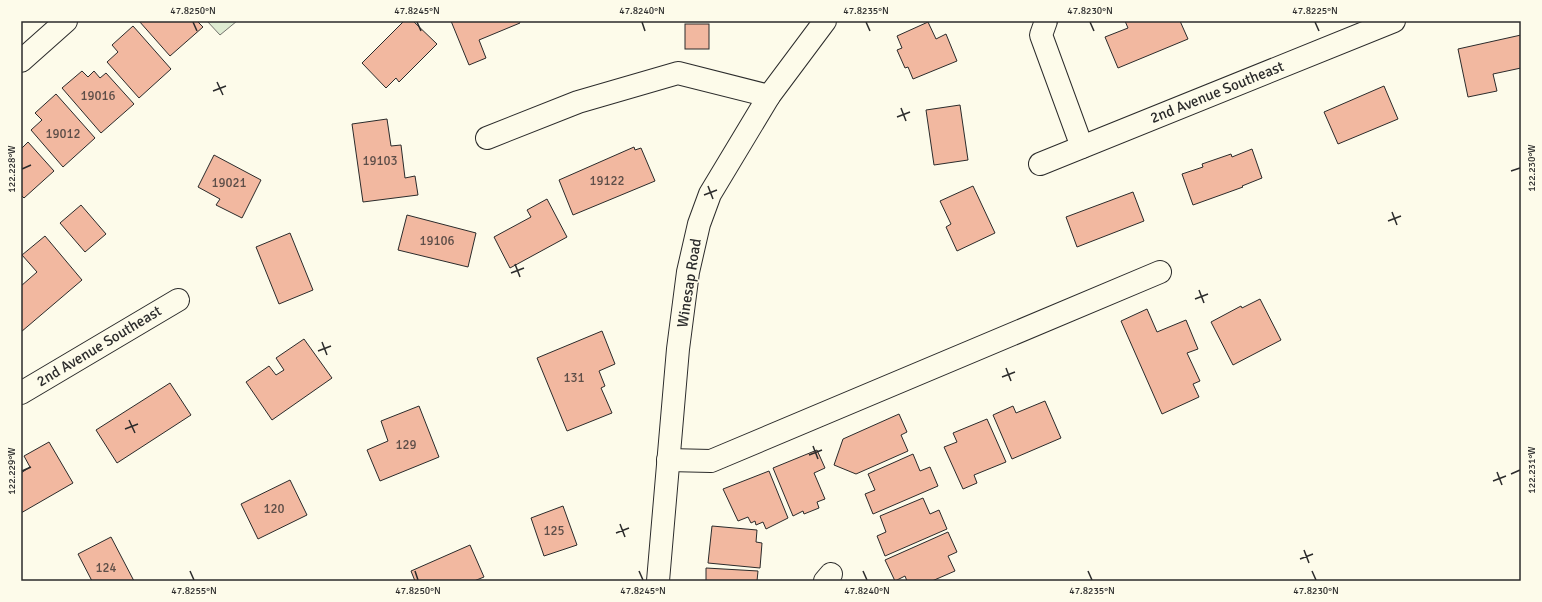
<svg xmlns="http://www.w3.org/2000/svg" width="1542" height="602" font-family="Signika,sans-serif">
	<style>
		.green { fill: #deebd1; stroke: #74746e }
		.building { fill: #f2b8a0; stroke: #2b2b2b }
		.lines { fill: none; stroke-linecap: round; stroke-linejoin: round }
		.street-casing { stroke: #2b2b2b; stroke-width: 24 }
		.secondary-casing { stroke: #2b2b2b; stroke-width: 24 }
		.street { stroke: #fdfbea; stroke-width: 22 }
		.secondary { stroke: #fdfbea; stroke-width: 22 }
		.ticks { fill: none; stroke: #2b2b2b; stroke-width: 1.5 }
		.labels { text-anchor: middle; dominant-baseline: central; stroke-width: 3; stroke-linejoin: round; paint-order: stroke }
		.number-label { font-size: 13px; fill: #5d4e48 }
		.street-label { font-size: 15px; fill: #2b2b2b; stroke: #fdfbea }
		.neatline { fill: none; stroke: #2b2b2b; stroke-width: 1.5 }
		.ticks-label { font-size: 10px; text-anchor: middle; fill: #2b2b2b }
	</style>
	<rect width="100%" height="100%" fill="#fdfbea"/>
	<!-- green -->
	<path class="green" d="M207 21H237L220 35Z"/>
	<!-- building -->
	<g class="building">
		<path d="M139 21H197L203 27 170 56Z"/>
		<path d="M404 21H413L437 44 399 82 396 78 386 88 362 63Z"/>
		<path d="M451 21H519L520 23 479 40 486 58 469 65Z"/>
		<path d="M1125 21H1180L1188 39 1118 68 1105 37 1128 28Z"/>
		<path d="M928 22 936 39 946 34 957 61 913 79 908 67 905 68 897 50 902 48 897 36Z"/>
		<rect x="685" y="24" width="24" height="25"/>
		<path d="M133 26 171 69 139 98 107 62 118 52 112 45Z"/>
		<path d="M1521 35V68L1493 74 1497 91 1468 97 1458 49Z"/>
		<path d="M82 71 88 77 94 71 100 78 106 73 134 104 101 133 62 88Z"/>
		<path d="M1384 86 1398 119 1338 144 1324 112Z"/>
		<path d="M56 94 95 138 63 167 31 130 42 120 35 113Z"/>
		<path d="M960 105 968 160 934 165 926 110Z"/>
		<path d="M387 119 391 146 401 145 405 178 415 176 418 195 363 202 352 124Z"/>
		<path d="M28 142 54 171 24 198 21 195V147L22 148Z"/>
		<path d="M634 147 635 150 641 148 655 181 573 215 559 180Z"/>
		<path d="M1252 149 1262 178 1242 186 1243 187 1193 205 1182 174 1203 167 1202 164 1231 154 1232 157Z"/>
		<path d="M214 155 261 180 242 218 216 205 220 199 198 187Z"/>
		<path d="M973 186 995 233 957 251 946 227 951 224 940 201Z"/>
		<path d="M1133 192 1144 221 1077 247 1066 217Z"/>
		<path d="M547 199 567 237 510 268 494 237 531 217 527 210Z"/>
		<path d="M81 205 106 234 85 252 60 223Z"/>
		<path d="M407 215 476 233 468 267 398 250Z"/>
		<path d="M290 233 313 290 279 304 256 247Z"/>
		<path d="M45 236 82 280 21 332V286L37 272 22 255Z"/>
		<path d="M1260 299 1281 340 1233 365 1211 322 1241 306 1242 308Z"/>
		<path d="M1147 309 1157 332 1186 320 1198 349 1187 353 1200 381 1193 384 1199 397 1162 414 1121 321Z"/>
		<path d="M602 331 615 364 599 371 605 386 601 388 612 413 567 431 537 358Z"/>
		<path d="M304 339 332 378 272 420 246 382 269 366 276 375 284 370 276 358Z"/>
		<path d="M170 383 191 415 117 463 96 430Z"/>
		<path d="M1045 401 1061 438 1012 459 993 415 1013 406 1016 413Z"/>
		<path d="M419 406 439 457 380 481 367 450 388 441 381 421Z"/>
		<path d="M899 414 907 432 901 435 908 451 856 474 834 465 843 439Z"/>
		<path d="M987 419 1006 462 974 475 977 483 963 489 944 447 957 442 953 433Z"/>
		<path d="M49 442 73 483 21 513V473L30 467 24 456Z"/>
		<path d="M817 450 825 468 814 473 825 499 817 502 819 508 804 514 803 511 793 516 773 468Z"/>
		<path d="M913 454 920 471 930 467 938 486 873 514 865 494 875 490 868 474Z"/>
		<path d="M769 471 788 518 766 529 763 522 756 525 755 521 751 523 748 517 738 521 723 489Z"/>
		<path d="M290 480 307 515 258 539 241 504Z"/>
		<path d="M923 498 930 514 939 510 947 529 885 556 877 536 886 532 880 516Z"/>
		<path d="M563 506 577 545 544 556 531 518Z"/>
		<path d="M712 526 757 530 756 542 762 543 760 568 708 563Z"/>
		<path d="M948 532 957 552 948 556 955 571 932 581H907L905 576 895 581 885 560Z"/>
		<path d="M111 537 134 581H92L78 554Z"/>
		<path d="M470 545 484 577 474 581H415L411 571Z"/>
		<path d="M706 568 758 571 757 581H706Z"/>
	</g>
	<g class="lines">
		<!-- street casing -->
		<g class="street-casing">
			<g id="street">
				<path d="M1046 21 1041 35 1082 147"/>
				<path d="M21 61 66 21"/>
				<path d="M487 138 578 102 678 73 769 96"/>
				<path d="M1040 164 1394 21"/>
				<path d="M21 393 178 300"/>
				<path d="M668 460 711 461 1160 272"/>
				<path d="M825 581 831 574"/>
			</g>
		</g>
		<!-- secondary casing -->
		<g class="secondary-casing">
			<path id="secondary" d="M658 581 678 349 688 272 699 224 710 194 769 96 825 21"/>
		</g>
		<!-- street -->
		<use href="#street" class="street"/>
		<!-- secondary -->
		<use href="#secondary" class="secondary"/>
	</g>
	<!-- ticks -->
	<path class="ticks" d="M193 22 197 31M417 22 421 31M642 22 645 31M866 22 870 31M1090 22 1094 31M1315 22 1319 31M217 82 223 95M213 91 226 86M901 108 906 121M897 117 910 112M22 169 31 165M1511 171 1520 168M708 186 713 199M704 195 717 190M1392 212 1397 225M1388 221 1401 216M515 264 520 277M511 273 524 268M1199 290 1204 303M1195 299 1208 294M322 342 327 355M318 351 331 346M1006 368 1011 381M1002 377 1015 372M129 420 135 433M125 429 138 424M813 446 818 459M809 455 822 450M22 471 31 467M1497 472 1502 485M1511 474 1520 470M1493 481 1506 476M620 524 625 537M616 533 629 528M1304 550 1309 563M1300 559 1313 554M190 571 194 580M415 571 418 580M639 571 643 580M863 571 867 580M1088 571 1092 580M1312 571 1316 580"/>
	<g class="labels">
		<!-- number labels -->
		<g class="number-label">
			<text x="98" y="96">19016</text>
			<text x="63" y="134">19012</text>
			<text x="380" y="161">19103</text>
			<text x="607" y="181">19122</text>
			<text x="229" y="183">19021</text>
			<text x="437" y="241">19106</text>
			<text x="574" y="378">131</text>
			<text x="406" y="445">129</text>
			<text x="274" y="509">120</text>
			<text x="554" y="531">125</text>
			<text x="106" y="568">124</text>
		</g>
		<!-- street labels -->
		<g class="street-label">
			<text transform="translate(1217 92) rotate(-22)">2nd Avenue Southeast</text>
			<text transform="translate(689 283) rotate(-81)">Winesap Road</text>
			<text transform="translate(99 346) rotate(-31)">2nd Avenue Southeast</text>
		</g>
	</g>
	<!-- border -->
	<rect width="1542" height="602" fill="none" stroke="#fdfbea" stroke-width="44"/>
	<rect x="22" y="22" width="1498" height="558" class="neatline"/>
	<g class="ticks-label">
		<text x="193" y="14">47.8250°N</text>
		<text x="417" y="14">47.8245°N</text>
		<text x="642" y="14">47.8240°N</text>
		<text x="866" y="14">47.8235°N</text>
		<text x="1090" y="14">47.8230°N</text>
		<text x="1315" y="14">47.8225°N</text>
		<text transform="translate(1531 168) rotate(-90)" y="4">122.230°W</text>
		<text transform="translate(11 169) rotate(-90)" y="4">122.228°W</text>
		<text transform="translate(1531 470) rotate(-90)" y="4">122.231°W</text>
		<text transform="translate(11 471) rotate(-90)" y="4">122.229°W</text>
		<text x="194" y="594">47.8255°N</text>
		<text x="418" y="594">47.8250°N</text>
		<text x="643" y="594">47.8245°N</text>
		<text x="867" y="594">47.8240°N</text>
		<text x="1092" y="594">47.8235°N</text>
		<text x="1316" y="594">47.8230°N</text>
	</g>
</svg>
